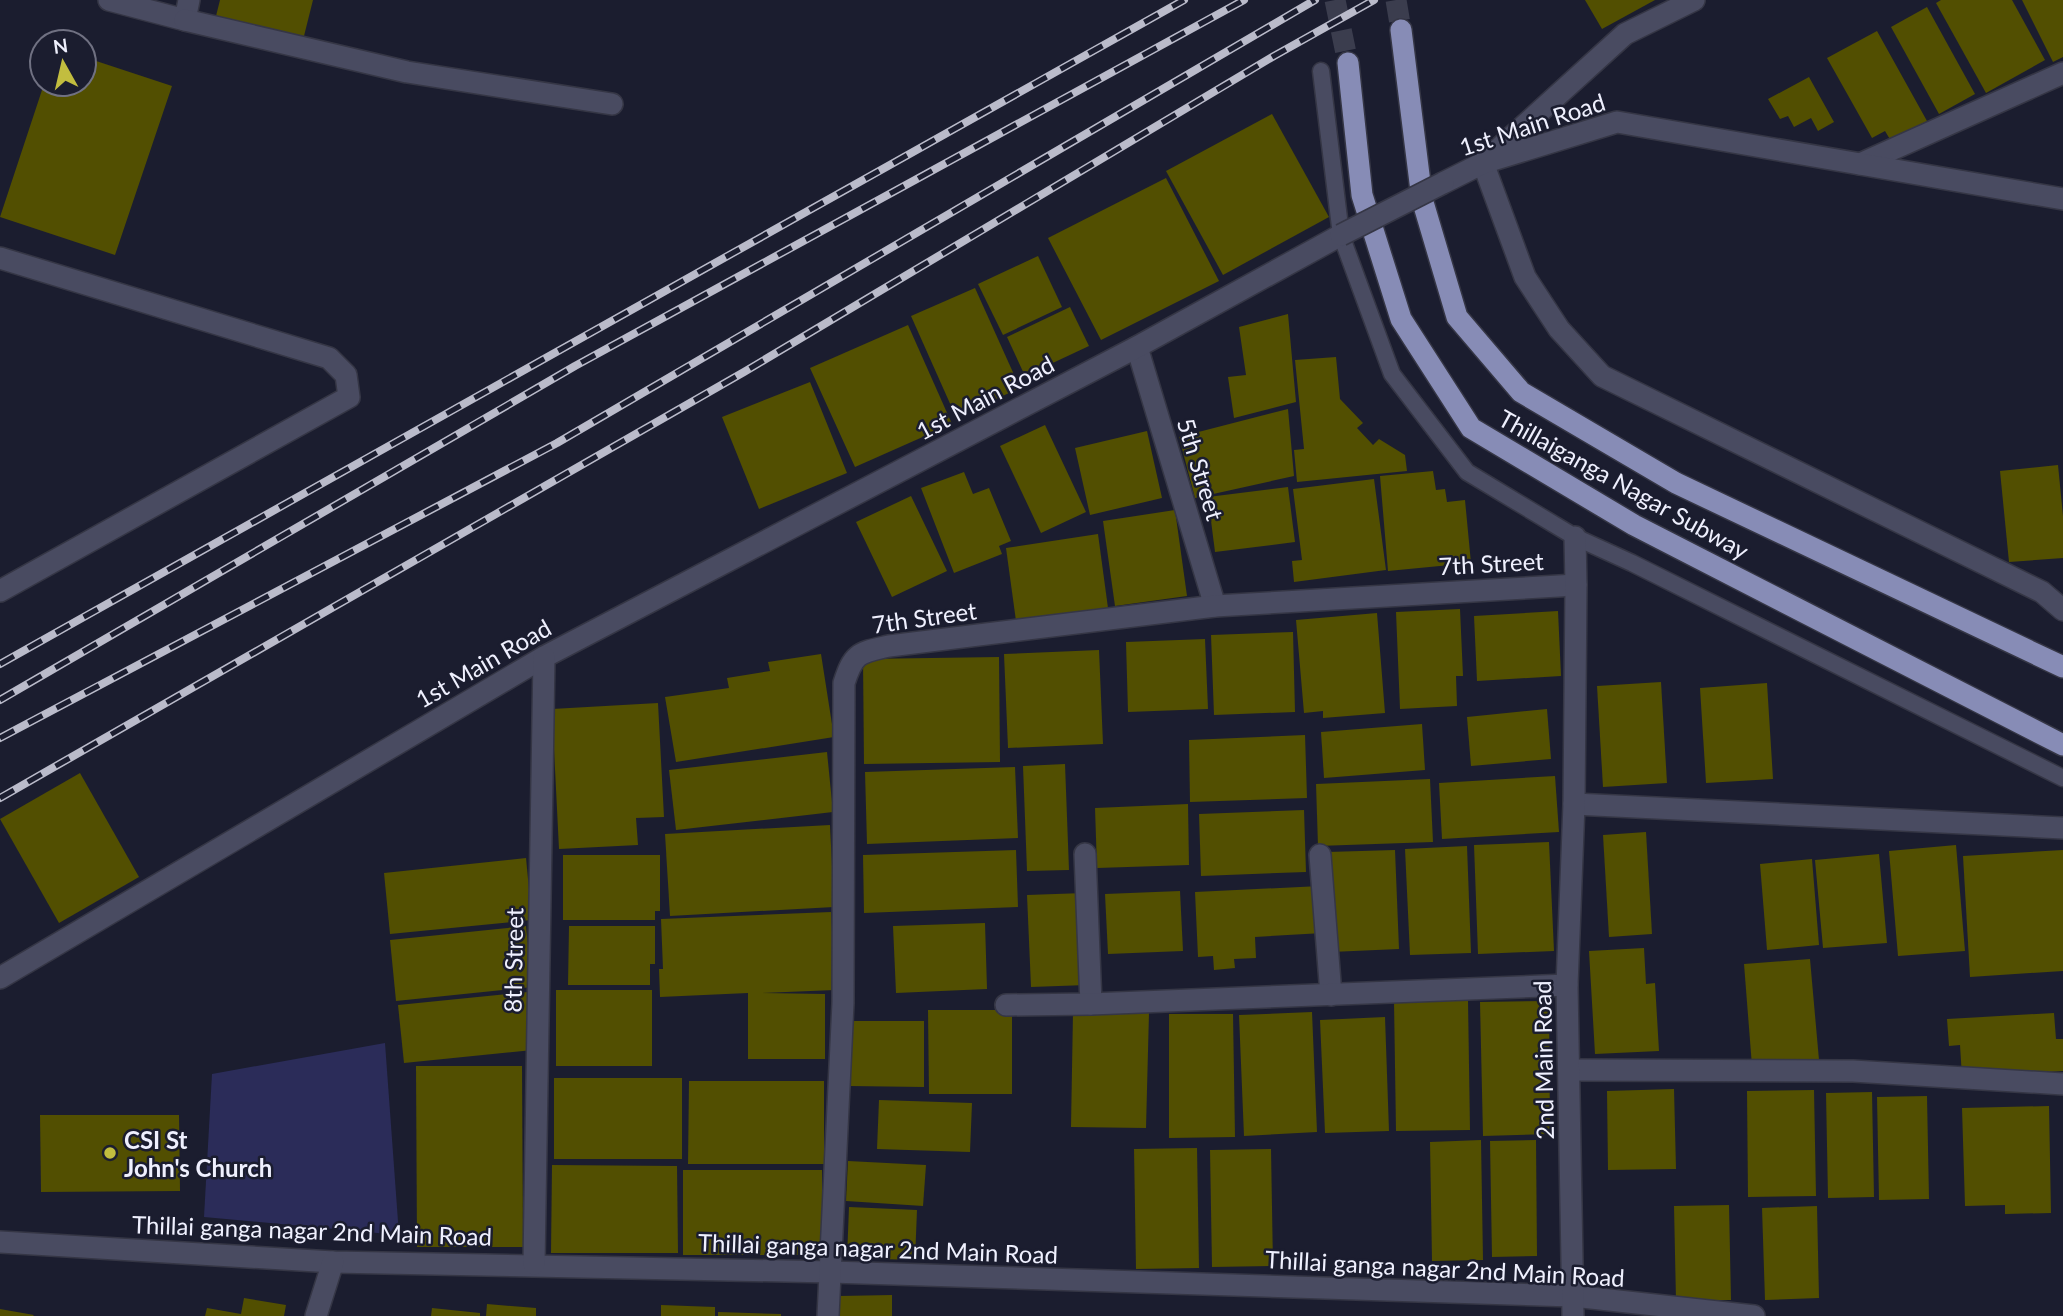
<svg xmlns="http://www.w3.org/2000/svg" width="2063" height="1316" font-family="Lato,sans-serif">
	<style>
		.green { fill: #2b2c59 }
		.building { fill: #524f01 }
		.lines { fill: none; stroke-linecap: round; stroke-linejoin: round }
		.primary-tunnel { stroke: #3b3d4e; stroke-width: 21; stroke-dasharray: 21 10; stroke-linecap: butt }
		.lane-casing { stroke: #353645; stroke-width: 19 }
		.street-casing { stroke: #353645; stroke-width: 24 }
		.primary-casing { stroke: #353645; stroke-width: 24 }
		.lane { stroke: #494b61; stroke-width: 16 }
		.street { stroke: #494b61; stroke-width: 21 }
		.primary { stroke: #878cb6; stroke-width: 21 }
		.rail-casing { stroke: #babbca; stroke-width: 8 }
		.rail { stroke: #1b1d2f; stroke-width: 5; stroke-dasharray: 16; stroke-linecap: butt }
		.street-bridge-casing { stroke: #353645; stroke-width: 24; stroke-linecap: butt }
		.street-bridge { stroke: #494b61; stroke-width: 21 }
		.poi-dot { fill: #c2bd3f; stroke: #1b1d2f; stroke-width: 2.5 }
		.labels { text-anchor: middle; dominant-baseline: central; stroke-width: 5; stroke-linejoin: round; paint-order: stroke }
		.street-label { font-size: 24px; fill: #eff0fe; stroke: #1b1d2f }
		.poi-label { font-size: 24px; font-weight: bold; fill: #eff0fe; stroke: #1b1d2f; text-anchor: start }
	</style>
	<rect width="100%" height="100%" fill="#1b1d2f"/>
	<!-- green -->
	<path class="green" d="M385 1043 399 1235 204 1217 212 1074Z"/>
	<!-- building -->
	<g class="building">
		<path d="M220 0H313L303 40 215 20Z"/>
		<path d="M1585 0H1655L1602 29Z"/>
		<path d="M1941 0H2012L2045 60 1986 93 1936 3Z"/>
		<path d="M2022 0H2063V57L2053 62Z"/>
		<path d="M1927 7 1975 94 1939 114 1891 27Z"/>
		<path d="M1877 31 1927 121 1891 141 1885 131 1872 138 1827 58Z"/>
		<path d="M84 57 172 86 115 255 0 217 44 84H84Z"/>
		<path d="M1809 77 1834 122 1818 131 1811 118 1794 127 1788 116 1780 119 1768 99Z"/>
		<path d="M1272 114 1329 217 1223 275 1166 171Z"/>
		<path d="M1166 178 1219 281 1101 340 1048 238Z"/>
		<path d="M1038 256 1062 307 1003 335 978 284Z"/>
		<path d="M975 288 1020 388 956 417 911 316Z"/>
		<path d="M1070 307 1089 346 1025 376 1007 337Z"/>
		<path d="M1288 314 1296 402 1234 418 1228 377 1246 375 1239 327Z"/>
		<path d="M908 325 952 424 855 467 810 368Z"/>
		<path d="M1336 357 1340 399 1363 423 1357 428 1373 445 1379 439 1405 455 1407 471 1297 482 1294 450 1304 449 1295 360Z"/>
		<path d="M810 382 847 473 759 509 722 417Z"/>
		<path d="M1288 409 1294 476 1195 498 1179 437Z"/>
		<path d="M1045 425 1086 512 1041 533 1000 446Z"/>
		<path d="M1147 431 1162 498 1090 515 1075 448Z"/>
		<path d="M2058 465 2063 516V558L2009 562 2000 471Z"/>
		<path d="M1433 471 1436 490 1445 489 1447 502 1465 500 1471 563 1388 571 1380 476Z"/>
		<path d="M964 472 973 494 989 488 1011 541 999 546 1002 554 954 573 921 488Z"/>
		<path d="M1374 479 1386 570 1294 582 1292 561 1302 560 1293 489Z"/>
		<path d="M1288 487 1295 542 1215 552 1208 497Z"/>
		<path d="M911 496 947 571 892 597 856 522Z"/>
		<path d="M1175 510 1187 596 1115 606 1103 521Z"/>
		<path d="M1098 534 1108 608 1016 621 1006 548Z"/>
		<path d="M1460 609 1463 676H1456L1457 706 1400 709 1396 612Z"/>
		<path d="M1558 611 1561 676 1477 681 1474 616Z"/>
		<path d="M1377 613 1385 713 1323 718V711L1304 713 1296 620Z"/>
		<path d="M1293 632 1295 712 1214 715 1211 635Z"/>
		<path d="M1205 639 1208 709 1128 712 1126 642Z"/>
		<path d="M1099 650 1103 744 1008 748 1004 654Z"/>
		<path d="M821 654 834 737 676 762 665 697 729 688 727 678 770 671 768 662Z"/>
		<path d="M999 657 1000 762 864 764 863 659Z"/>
		<path d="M1661 682 1667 783 1603 787 1597 686Z"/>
		<path d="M1767 683 1773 779 1706 783 1700 688Z"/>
		<path d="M658 703 664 817 636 818 638 845 559 849 552 709Z"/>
		<path d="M1547 709 1551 759 1471 766 1467 717Z"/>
		<path d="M1422 724 1425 770 1324 778 1321 732Z"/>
		<path d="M1305 735 1307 798 1190 802 1189 740Z"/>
		<path d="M827 752 833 812 676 830 669 770Z"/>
		<path d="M1065 764 1069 870 1027 871 1023 766Z"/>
		<path d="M1015 767 1018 838 867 844 865 772Z"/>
		<path d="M80 773 139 877 59 923 0 819Z"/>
		<path d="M1555 776 1559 832 1442 839 1439 783Z"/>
		<path d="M1430 779 1433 842 1318 846 1316 784Z"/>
		<path d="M1188 804 1189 865 1097 868 1095 808Z"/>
		<path d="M1304 810 1306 872 1201 876 1199 814Z"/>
		<path d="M830 825 834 907 670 916 665 834Z"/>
		<path d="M1646 832 1652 934 1609 937 1603 835Z"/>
		<path d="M1549 842 1554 951 1478 954 1474 845Z"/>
		<path d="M1956 845 1965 951 1898 956 1889 851Z"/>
		<path d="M1467 846 1471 953 1410 955 1405 849Z"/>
		<path d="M1016 850 1018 907 864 913 863 855Z"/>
		<path d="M1395 850 1399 949 1331 952 1327 852Z"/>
		<path d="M2063 850V971L1970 977 1963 856Z"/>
		<path d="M1879 854 1887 943 1823 948 1815 860Z"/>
		<path d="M563 855H660V911H655V920H563Z"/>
		<path d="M526 858 532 920 390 934 384 873Z"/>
		<path d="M1812 859 1819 945 1767 950 1760 864Z"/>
		<path d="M1320 886 1323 933 1255 937 1256 958 1234 959 1235 968 1214 970 1213 956 1198 957 1195 892Z"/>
		<path d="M1180 891 1183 951 1108 954 1105 894Z"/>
		<path d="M1084 893 1087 985 1031 987 1027 895Z"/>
		<path d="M831 912 835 990 761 993 825 994V1059H748V993L660 997 659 969H663L661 919Z"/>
		<path d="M985 923 987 989 896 993 893 926Z"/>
		<path d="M526 926 532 987 396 1001 390 940Z"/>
		<path d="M569 926H655V964H650V985H568Z"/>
		<path d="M1644 948 1646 984 1655 983 1659 1051 1595 1054 1589 951Z"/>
		<path d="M1810 959 1819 1060 1752 1066 1744 964Z"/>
		<rect x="556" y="990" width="96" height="76"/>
		<path d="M528 992 533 1050 404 1063 398 1005Z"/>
		<path d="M1468 1000 1470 1130 1396 1131 1394 1001Z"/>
		<path d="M1549 1001 1550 1134 1483 1136 1480 1002Z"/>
		<path d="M928 1010H1012V1094H929Z"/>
		<path d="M1073 1012 1149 1013 1146 1128 1071 1127Z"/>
		<path d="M1312 1012 1317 1132 1244 1136 1239 1015Z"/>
		<path d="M2054 1013 2056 1039H2063V1071L1962 1077 1960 1045 1949 1046 1947 1019Z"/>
		<path d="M1169 1014H1233L1235 1137 1169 1138Z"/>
		<path d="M1385 1017 1389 1131 1325 1133 1320 1020Z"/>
		<path d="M850 1021H924V1087L849 1086Z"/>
		<path d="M416 1066H522L523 1247H417Z"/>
		<rect x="554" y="1078" width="128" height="81"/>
		<path d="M689 1081H824V1164H688Z"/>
		<path d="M1674 1089 1676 1169 1608 1170 1607 1091Z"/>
		<path d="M1814 1090 1816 1196 1748 1197 1747 1091Z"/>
		<path d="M1872 1092 1874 1197 1828 1198 1826 1093Z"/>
		<path d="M1927 1096 1929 1199 1879 1200 1877 1097Z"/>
		<path d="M879 1100 972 1103 970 1152 877 1149Z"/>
		<path d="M2049 1106 2051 1213 2005 1214V1205L1965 1206 1962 1108Z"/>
		<path d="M40 1115H179L180 1191 41 1192Z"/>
		<path d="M1481 1140 1483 1260 1432 1261 1430 1142Z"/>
		<path d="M1536 1140 1537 1256 1492 1257 1490 1141Z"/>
		<path d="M1197 1148 1199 1268 1136 1269 1134 1149Z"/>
		<path d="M1271 1149 1273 1266 1212 1267 1210 1150Z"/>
		<path d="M848 1161 926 1165 923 1206 846 1201Z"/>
		<path d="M552 1165 677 1166 678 1253H551Z"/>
		<rect x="683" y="1170" width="139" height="85"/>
		<path d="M1729 1205 1731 1300 1676 1301 1674 1206Z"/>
		<path d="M1817 1206 1819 1298 1765 1300 1762 1208Z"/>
		<path d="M849 1207 917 1210 915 1260 847 1258Z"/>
		<path d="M892 1295V1316H840L839 1296Z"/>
		<path d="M244 1298 286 1305 284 1316H205L207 1308 241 1314Z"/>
		<path d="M487 1304 536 1308V1316H486Z"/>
		<path d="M661 1305 715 1307V1316H661Z"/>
		<path d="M432 1308 480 1313V1316H431Z"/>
		<path d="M0 1309 34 1315 33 1316H0Z"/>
		<path d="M718 1312 781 1314V1316H718Z"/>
	</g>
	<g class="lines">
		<!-- primary-tunnel -->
		<g class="primary-tunnel">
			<path d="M1335 0 1348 63"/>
			<path d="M1396 0 1401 30"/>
		</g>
		<!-- lane casing -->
		<g class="lane-casing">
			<path id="lane" d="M1321 71 1341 235 1392 374 1467 472 1575 537 1632 563 2063 778"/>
		</g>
		<!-- street casing -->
		<g class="street-casing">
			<g id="street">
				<path d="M109 0 185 20 189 0"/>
				<path d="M1694 0 1625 34 1483 163 1525 277 1559 329 1602 376 2042 592 2063 610"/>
				<path d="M185 20 407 72 612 104"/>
				<path d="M1860 164 2063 73"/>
				<path d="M1443 183 1483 163 1617 122 2063 199"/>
				<path d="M0 258 329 358 346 375 349 397 0 591"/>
				<path d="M1137 347 1215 606"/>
				<path d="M1574 804 2063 828"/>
				<path d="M1085 854 1091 1004"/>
				<path d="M1320 855 1331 995"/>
				<path d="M0 978 544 657 1137 347 1341 235"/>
				<path d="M1006 1005 1091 1004 1567 985"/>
				<path d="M1569 1070 1853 1071 2063 1084"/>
				<path d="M0 1242 333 1262 831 1272 1573 1296 1754 1316"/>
				<path d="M534 1264 544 657"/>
				<path d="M316 1316 333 1262"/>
				<path d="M828 1316 843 1003 844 683C854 652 859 653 889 646L1215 606 1576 585"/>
				<path d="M1573 1316 1567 985 1574 804 1576 585 1575 537"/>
			</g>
		</g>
		<!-- primary casing -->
		<g class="primary-casing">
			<g id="primary">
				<path d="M1401 30 1422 199 1457 317 1521 392 1676 483 2063 667"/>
				<path d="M1348 63 1362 195 1401 319 1471 428 1634 525 2063 745"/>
			</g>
		</g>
		<!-- lane -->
		<use href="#lane" class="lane"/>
		<!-- street -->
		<use href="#street" class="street"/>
		<!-- primary -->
		<use href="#primary" class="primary"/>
		<!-- rail casing -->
		<g class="rail-casing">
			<g id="rail">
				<path d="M0 664 1184 0"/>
				<path d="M0 700 575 366 1244 0"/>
				<path d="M0 738 557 443 1315 0"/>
				<path d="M0 798 744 372 1274 56 1374 0"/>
			</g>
		</g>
		<!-- rail -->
		<use href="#rail" class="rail"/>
		<!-- street-bridge casing -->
		<g class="street-bridge-casing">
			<path id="street-bridge" d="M1341 235 1443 183"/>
		</g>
		<!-- street-bridge -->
		<use href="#street-bridge" class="street-bridge"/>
	</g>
	<!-- markers -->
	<circle class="poi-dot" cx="110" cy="1153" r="7"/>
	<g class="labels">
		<!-- street labels -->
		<g class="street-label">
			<text transform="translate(1532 124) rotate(-18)">1st Main Road</text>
			<text transform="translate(985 397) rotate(-28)">1st Main Road</text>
			<text transform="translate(1201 469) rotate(73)">5th Street</text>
			<text transform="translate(1624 484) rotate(29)">Thillaiganga Nagar Subway</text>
			<text transform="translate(1491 563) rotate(-3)">7th Street</text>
			<text transform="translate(924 617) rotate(-8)">7th Street</text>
			<text transform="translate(483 663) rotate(-30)">1st Main Road</text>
			<text transform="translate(513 960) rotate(-89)">8th Street</text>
			<text transform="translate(1543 1060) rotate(-91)">2nd Main Road</text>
			<text transform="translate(312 1230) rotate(2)">Thillai ganga nagar 2nd Main Road</text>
			<text transform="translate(878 1248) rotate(2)">Thillai ganga nagar 2nd Main Road</text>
			<text transform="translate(1445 1268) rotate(3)">Thillai ganga nagar 2nd Main Road</text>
		</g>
		<!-- poi labels -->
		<g class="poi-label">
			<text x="124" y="1139">CSI St<tspan x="124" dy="28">John's Church</tspan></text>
		</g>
	</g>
	<!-- north arrow -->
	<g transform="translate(63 63) rotate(352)"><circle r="33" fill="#1b1d2f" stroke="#707182" stroke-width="2"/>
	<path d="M0-5L12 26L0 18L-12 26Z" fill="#c2bd3f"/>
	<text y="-10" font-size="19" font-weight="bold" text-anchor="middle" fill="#eff0fe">N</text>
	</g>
</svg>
